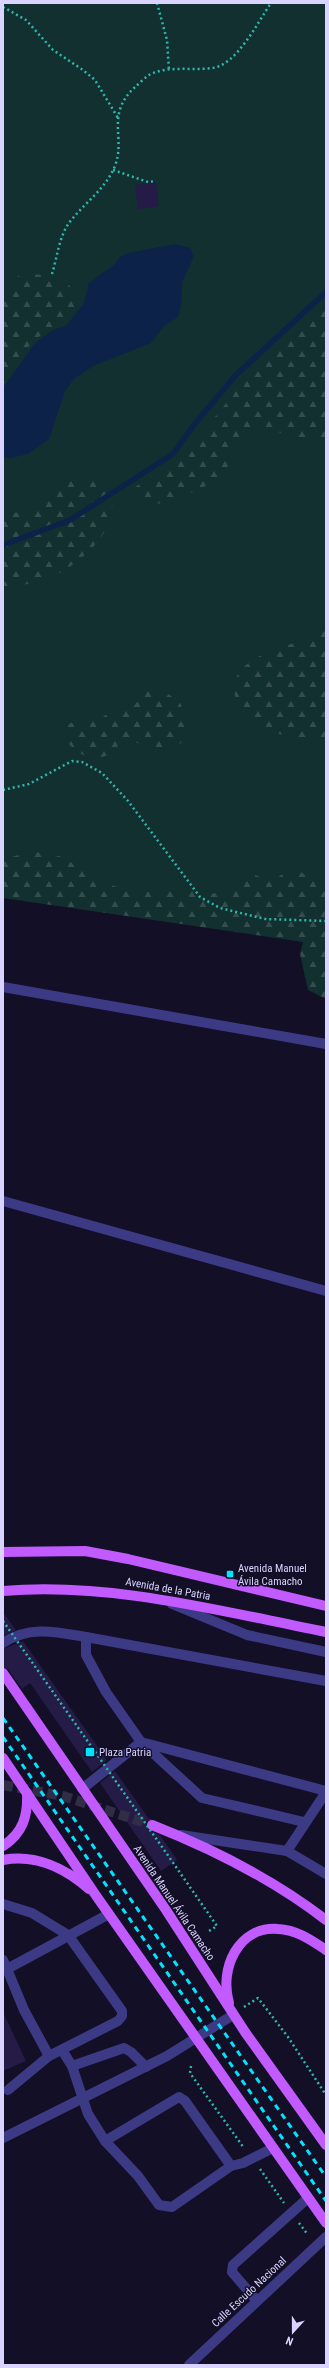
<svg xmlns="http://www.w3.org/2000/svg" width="329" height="2368" font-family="'Roboto Condensed',sans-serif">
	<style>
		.grass { fill: #12302f }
		.forest { fill: url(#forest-firs) }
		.water { fill: #0c2248 }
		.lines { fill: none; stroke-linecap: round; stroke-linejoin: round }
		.stream { stroke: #0c2248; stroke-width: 5.5 }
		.building { fill: #241b47 }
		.major-tunnel { stroke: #312d47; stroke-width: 10; stroke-dasharray: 10 5; stroke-linecap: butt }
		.path { stroke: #2fb8b0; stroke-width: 2.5; stroke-dasharray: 2 3; stroke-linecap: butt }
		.minor { stroke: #3d3a85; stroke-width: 10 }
		.major { stroke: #c25bff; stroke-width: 10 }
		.rail { stroke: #00e5ff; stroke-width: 3; stroke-dasharray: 6 5; stroke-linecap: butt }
		.path-bridge { stroke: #2fb8b0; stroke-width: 2.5; stroke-dasharray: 2 3; stroke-linecap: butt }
		.poi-dot { fill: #00e5ff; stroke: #130f26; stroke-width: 1.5 }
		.labels { text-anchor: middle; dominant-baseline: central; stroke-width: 3; stroke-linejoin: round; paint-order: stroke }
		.poi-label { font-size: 11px; fill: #d9d4ff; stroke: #130f26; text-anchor: start }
		.street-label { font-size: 11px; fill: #d9d4ff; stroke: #130f26 }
	</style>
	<defs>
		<pattern id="forest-firs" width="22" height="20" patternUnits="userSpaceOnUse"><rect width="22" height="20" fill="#12302f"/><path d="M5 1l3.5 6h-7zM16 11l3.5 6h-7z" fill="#344d4e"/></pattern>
	</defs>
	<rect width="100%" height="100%" fill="#130f26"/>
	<!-- grass -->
	<path class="grass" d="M3 3H326V941L3 891Z"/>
	<!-- forest -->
	<g class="forest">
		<path d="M30 274C50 275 63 276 76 293 73 335 59 319 35 340 24 350 12 372 3 385V295L19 275Z"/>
		<path d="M326 307V438L307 443 257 424C228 437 239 460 219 477 208 487 166 506 151 504 141 503 139 495 135 487L161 470 197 439 236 391Z"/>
		<path d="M71 479 93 480 112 495C112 502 113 510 111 517 105 542 72 569 49 578 35 584 18 586 3 586V512C38 517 47 499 71 479Z"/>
		<path d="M326 628V739C298 737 258 737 242 711 217 672 256 655 288 645 296 642 309 642 317 636 320 634 323 631 326 628Z"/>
		<path d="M150 690 166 692 181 704 185 724V739C170 754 162 756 142 746 139 744 135 741 131 741 119 740 117 749 109 754 92 765 73 751 64 738L68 725 77 719H100L115 708 135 705 141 696Z"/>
		<path d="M31 852 48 853 62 857 77 866 92 870 100 875 105 883 133 892H155L178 887H192L209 894 224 892 249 872 271 882C277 879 281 874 287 871 299 866 316 883 326 889V999L308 990 300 954 303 942 3 898V859Z"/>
	</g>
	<!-- water -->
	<path class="water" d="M176 244 190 248 194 256 182 282 181 305 178 317 164 326 151 343 93 366 74 379 65 391 49 439 28 454 10 458 3 457V388L35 343 53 330 66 326 84 303 89 283 115 264 120 257 128 253Z"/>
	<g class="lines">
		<!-- stream -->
		<path class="stream" d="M3 545 70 520 173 454 193 426 235 376 326 292"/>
	</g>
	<!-- building -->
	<g class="building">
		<path d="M156 182 159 206 138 209 135 185Z"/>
		<path d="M3 1612 16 1630 3 1636Z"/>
		<path d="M23 1641 107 1760 92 1772 30 1683 22 1689 8 1669 3 1667V1649Z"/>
		<path d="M115 1771 149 1819 146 1823 147 1829 160 1835 177 1860 161 1871 100 1783Z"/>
		<path d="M3 2012 26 2061 3 2071Z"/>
	</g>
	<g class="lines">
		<!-- major-tunnel -->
		<path class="major-tunnel" d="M3 1785 63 1796 152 1825"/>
		<!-- path -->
		<g class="path">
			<path d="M157 3 167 40 169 70"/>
			<path d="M3 7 26 20 53 50 83 70 95 80 118 118"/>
			<path d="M113 170 148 182 156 181"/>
			<path d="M52 274C57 258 59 237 69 223 84 203 105 190 115 166 126 137 105 115 135 87 139 84 144 78 149 75 168 65 191 71 212 68 236 66 258 22 271 3"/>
			<path d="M3 790 29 784 72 761 82 762 102 773 128 801 200 897 220 908 265 919 326 921"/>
			<path d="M167 1854 217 1926 209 1931"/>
			<path d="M244 2007 258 1998 288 2037 326 2095"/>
			<path d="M191 2066 190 2073 244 2148"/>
			<path d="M260 2169 284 2203"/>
			<path d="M299 2223 308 2235"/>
		</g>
		<!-- minor -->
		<g class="minor">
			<path d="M3 987 326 1044"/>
			<path d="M3 1201 326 1291"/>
			<path d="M172 1604 247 1635 326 1652"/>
			<path d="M3 1643C29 1625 57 1632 86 1637"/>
			<path d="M82 1789 141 1742 326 1791"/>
			<path d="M304 1822 202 1798 141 1742 106 1692 86 1655V1637L326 1681"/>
			<path d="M181 1835 287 1851 326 1874"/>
			<path d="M287 1851 326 1792"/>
			<path d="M3 1904 32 1913 68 1935 122 2011V2016L118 2021 49 2056 24 2010 7 1969"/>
			<path d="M3 1960 7 1969 109 1914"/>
			<path d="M62 2050 72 2066 88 2114 105 2141 138 2176 159 2205 172 2207 231 2166 243 2163 273 2148"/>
			<path d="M72 2066 124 2048 131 2052 146 2067"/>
			<path d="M8 2090 49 2056"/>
			<path d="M3 2138 167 2056 233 2015"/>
			<path d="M105 2141 179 2097 185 2101 231 2166"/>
			<path d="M257 2301 232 2272 233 2265 308 2198"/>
			<path d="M189 2365 326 2237"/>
		</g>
		<!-- major -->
		<g class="major">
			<path d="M3 1552 85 1551 128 1559 326 1606"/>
			<path d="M3 1591C112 1582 219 1611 326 1632"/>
			<path d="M3 1673 166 1910 245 2032 326 2145"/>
			<path d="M3 1758 97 1897 326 2223"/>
			<path d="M152 1825C213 1849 274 1880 326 1920"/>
			<path d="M3 1846C23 1833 28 1816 27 1793"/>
			<path d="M3 1860C35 1854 65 1868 89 1889"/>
			<path d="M229 2003C219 1969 238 1926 278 1929 297 1930 311 1940 326 1950"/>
		</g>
		<!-- rail -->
		<g class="rail">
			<path d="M3 1718 326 2177"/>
			<path d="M3 1737 326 2201"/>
		</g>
		<!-- path-bridge -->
		<path class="path-bridge" d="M3 1621 167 1854"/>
	</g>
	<!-- markers -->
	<g class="poi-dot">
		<rect x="226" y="1570" width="8" height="8" rx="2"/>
		<rect x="85" y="1747" width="10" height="10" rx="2"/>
	</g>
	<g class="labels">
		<!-- poi labels -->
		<g class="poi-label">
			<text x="238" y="1568">Avenida Manuel<tspan x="238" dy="13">Ávila Camacho</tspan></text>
			<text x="99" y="1752">Plaza Patria</text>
		</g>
		<!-- street labels -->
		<g class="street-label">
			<text transform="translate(168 1589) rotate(10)">Avenida de la Patria</text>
			<text transform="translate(174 1903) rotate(56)">Avenida Manuel Ávila Camacho</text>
			<text transform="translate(249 2292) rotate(-43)">Calle Escudo Nacional</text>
		</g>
	</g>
	<!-- border -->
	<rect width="329" height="2368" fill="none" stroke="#d9d4ff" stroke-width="8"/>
	<!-- north arrow -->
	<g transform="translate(293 2332) rotate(201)" stroke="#130f26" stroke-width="3" paint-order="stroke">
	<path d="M0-3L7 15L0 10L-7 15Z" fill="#d9d4ff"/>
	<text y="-6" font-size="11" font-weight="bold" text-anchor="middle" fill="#d9d4ff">N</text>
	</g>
</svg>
